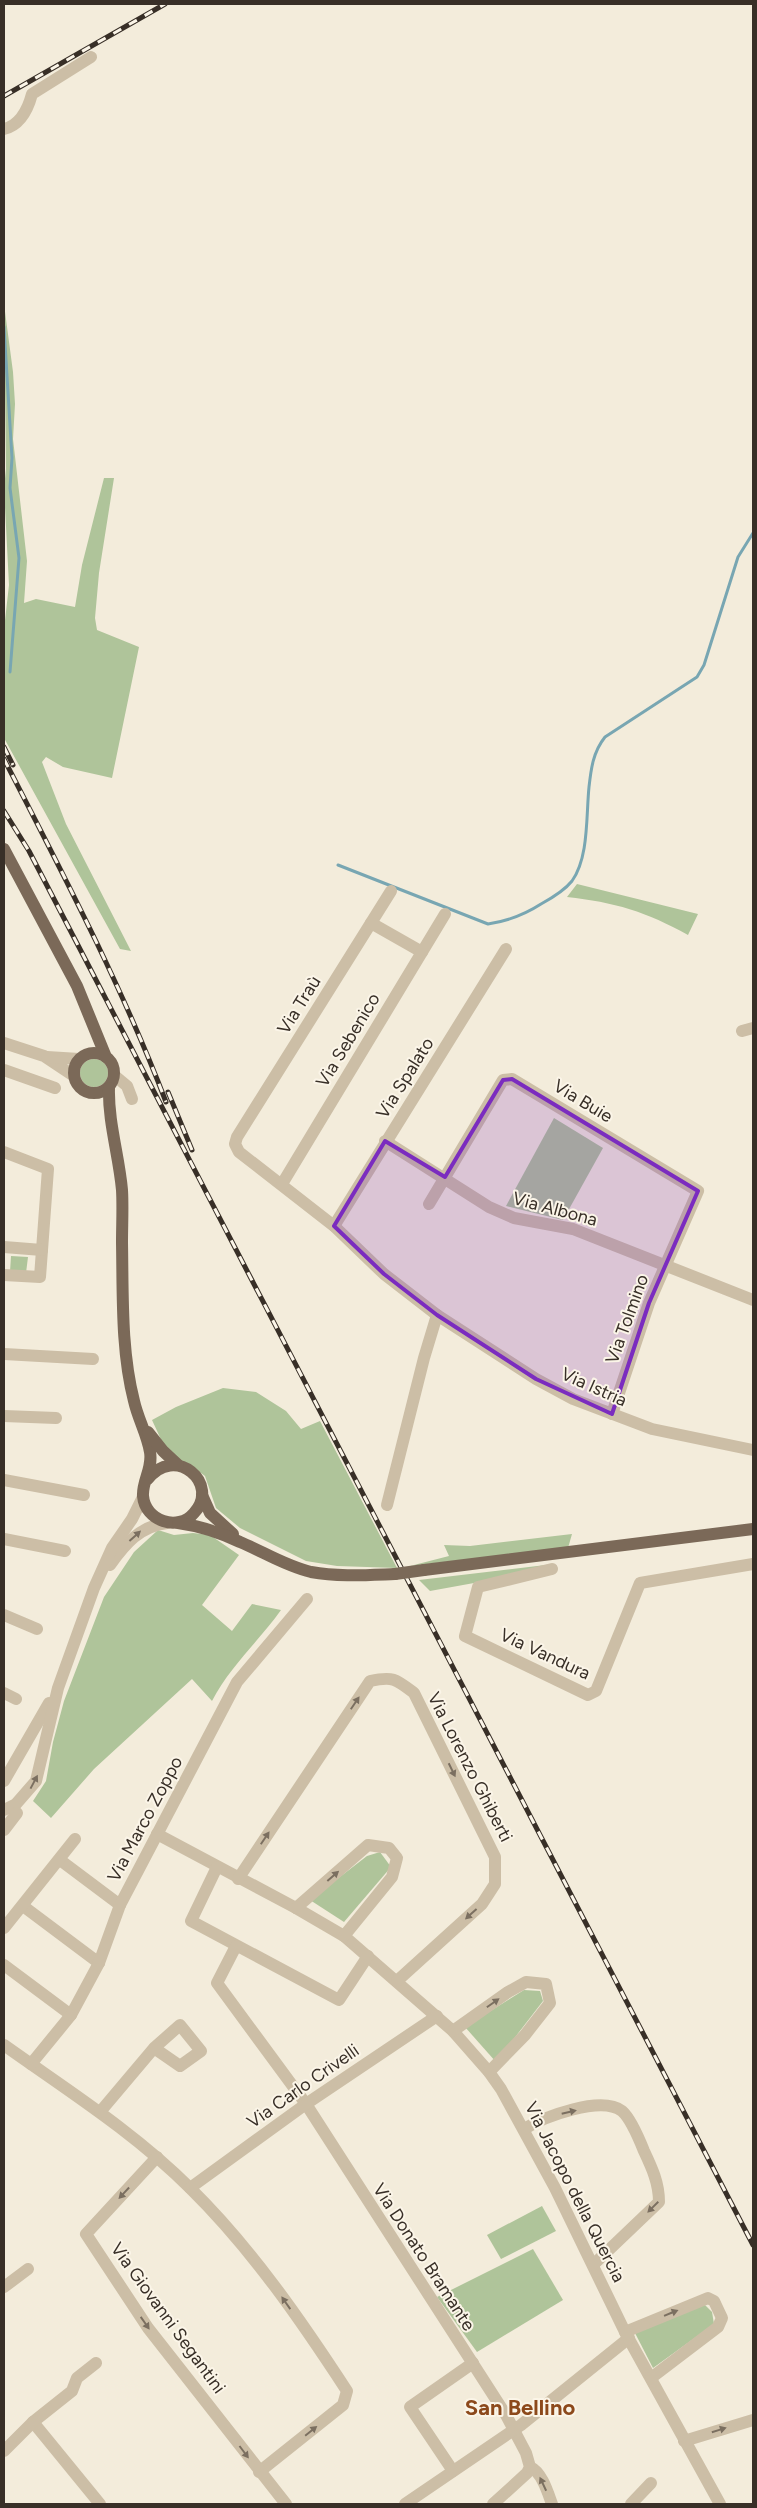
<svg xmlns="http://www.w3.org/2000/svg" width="757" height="2508" font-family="Figtree,sans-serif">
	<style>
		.green { fill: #afc49a }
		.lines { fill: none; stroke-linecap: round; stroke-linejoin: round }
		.stream { stroke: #78a6b2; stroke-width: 3 }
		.minor { stroke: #ccbea6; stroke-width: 12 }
		.major { stroke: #7b6958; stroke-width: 12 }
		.rail-casing { stroke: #382f27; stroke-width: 5 }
		.rail { stroke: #fbf5e8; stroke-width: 3; stroke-dasharray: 9; stroke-linecap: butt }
		.major-bridge { stroke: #7b6958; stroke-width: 12 }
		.oneway { fill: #7b6f60 }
		.marked { fill: #7b2cbf; fill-opacity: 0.2; stroke: #7b2cbf; stroke-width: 4; stroke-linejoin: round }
		.labels { text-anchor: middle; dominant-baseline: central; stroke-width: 4; stroke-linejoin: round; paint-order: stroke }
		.street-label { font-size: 18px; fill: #382f27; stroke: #fbf5e8 }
		.district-label { font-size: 22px; font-weight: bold; fill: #8c491b; stroke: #fbf5e8 }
	</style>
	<rect width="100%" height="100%" fill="#f3ecdb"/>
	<!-- green -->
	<g class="green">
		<path d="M4 304 13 372 15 404 13 439 27 561 24 603 36 599 75 607 82 565 104 478H114L99 573 95 618 97 630 139 647 112 778 63 767 46 757 42 762 66 824 131 951 120 949 4 738V629L9 585 4 488 6 469Z"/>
		<path d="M577 884 698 914 688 935C647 912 614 902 567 897Z"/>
		<circle cx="94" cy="1073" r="14"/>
		<path d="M554 1118 603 1148 563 1220 506 1206Z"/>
		<path d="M11 1256 28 1257 26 1273 10 1272Z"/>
		<path d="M223 1388 256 1392 286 1411 301 1429 320 1421 397 1568 337 1566 306 1561 240 1528 216 1508 205 1476 189 1464 179 1460 164 1446 152 1420 176 1407Z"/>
		<path d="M158 1530 174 1535 193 1533 210 1535 239 1555 202 1605 232 1631 252 1604 281 1610C259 1641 230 1666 212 1701L192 1679 94 1769 51 1818 33 1801 46 1781 53 1742 64 1701 104 1597 134 1552Z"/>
		<path d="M572 1534 568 1548 410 1566 449 1556 444 1545 470 1546Z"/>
		<path d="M554 1564 474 1583 430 1591 419 1580Z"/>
		<path d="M380 1852 391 1867 344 1922 310 1900 367 1856Z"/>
		<path d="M524 1990 540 1991 543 2001 496 2062 465 2027Z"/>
		<path d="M542 2206 556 2231 501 2259 487 2235Z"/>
		<path d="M533 2249 563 2300 477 2352 437 2297Z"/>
		<path d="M704 2304 712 2312 714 2324 653 2368 635 2333Z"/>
	</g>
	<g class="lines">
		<!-- stream -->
		<g class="stream">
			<path d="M4 327 12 458 10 488 19 558 10 672"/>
			<path d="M338 865 488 924C508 921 524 915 541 904 552 898 564 891 572 881 589 857 586 816 589 787 591 769 593 752 605 737L697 677 704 665 738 557 753 533"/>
		</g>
		<!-- minor -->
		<g class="minor">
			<path d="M4 129C21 125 28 109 32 94L91 57"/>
			<path d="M391 891 237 1137 235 1144 239 1152 334 1226 384 1274 437 1315 536 1379 573 1399 652 1429 753 1450"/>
			<path d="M371 923 422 952"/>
			<path d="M742 1031 753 1028"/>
			<path d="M4 1043 44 1056 74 1076"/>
			<path d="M47 1057 79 1059"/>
			<path d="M4 1070 55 1088"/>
			<path d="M115 1076 127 1086 132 1099"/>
			<path d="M385 1141 489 1207 514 1218 573 1229 753 1300"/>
			<path d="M4 1152 48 1169 40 1277 4 1275"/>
			<path d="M282 1184 445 914"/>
			<path d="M429 1204 503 1080 512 1079 698 1191 649 1303 612 1414"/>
			<path d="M334 1226 506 949"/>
			<path d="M4 1247 42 1250"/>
			<path d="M4 1354 93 1359"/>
			<path d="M4 1416 56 1418"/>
			<path d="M4 1480 84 1495"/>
			<path d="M387 1505 424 1358 437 1315"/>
			<path d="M4 1539 65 1551"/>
			<path d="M110 1565C125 1544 140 1526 167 1523"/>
			<path d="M552 1569 478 1587 465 1636 588 1695 596 1691 640 1583 753 1564"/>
			<path d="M4 1615 37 1629"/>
			<path d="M4 1693 16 1699"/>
			<path d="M4 1781 49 1703"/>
			<path d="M4 1810 16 1804 36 1781 58 1688 94 1588 112 1548 132 1519 143 1497"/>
			<path d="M4 1830 17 1813"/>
			<path d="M157 1834 296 1908 344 1936 453 2031 489 2072 501 2089 555 2188 625 2332 720 2504"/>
			<path d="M60 1860 120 1905"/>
			<path d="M217 1867 191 1921 339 2000 368 1956"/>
			<path d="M238 1879 370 1681C393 1676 396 1679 414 1693L495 1857V1884L482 1904 397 1981"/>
			<path d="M23 1906 99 1963"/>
			<path d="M296 1908 368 1845 389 1848 397 1858 392 1877 344 1936"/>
			<path d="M4 1928 75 1839"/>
			<path d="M236 1946 217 1983 306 2104 506 2415 526 2453 530 2467 527 2473 493 2504"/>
			<path d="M4 1965 71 2015"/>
			<path d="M453 2031 508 1992 526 1982 546 1984 550 2003 525 2035 489 2072"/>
			<path d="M4 2045C67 2090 134 2132 190 2188 251 2248 300 2319 347 2391L343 2405 259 2472"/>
			<path d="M31 2064 71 2015 99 1963 120 1905 237 1682 307 1599"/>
			<path d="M100 2112 154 2048 180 2025 201 2051 180 2066 154 2048"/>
			<path d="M524 2129C544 2117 601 2095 622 2111 630 2118 640 2141 644 2151 652 2168 659 2183 659 2202L593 2265"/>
			<path d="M157 2157 86 2234 148 2328 286 2504"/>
			<path d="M190 2188 306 2104 437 2016"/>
			<path d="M4 2287 28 2269"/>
			<path d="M625 2332 708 2298 714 2301 722 2318 718 2327 651 2378"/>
			<path d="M33 2422 100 2504"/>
			<path d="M684 2441 753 2420"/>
			<path d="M4 2451 33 2422 72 2391 77 2378 96 2363"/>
			<path d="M530 2467C542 2472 548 2493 552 2504"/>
			<path d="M453 2471 410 2407 473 2363"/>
			<path d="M405 2504 521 2425 629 2338"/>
			<path d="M631 2504 651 2483"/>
		</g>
		<!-- major -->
		<g class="major">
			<path d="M4 849 77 986 106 1057"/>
			<circle cx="94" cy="1073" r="20"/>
			<path d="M109 1088C108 1122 119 1156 122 1190 123 1207 122 1225 122 1243 123 1295 121 1351 134 1401 138 1419 147 1434 150 1452 153 1468 142 1481 143 1496 145 1521 178 1532 194 1513 221 1484 175 1443 147 1480"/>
			<path d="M148 1432 163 1451 178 1465"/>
			<path d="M202 1495 210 1513 233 1534"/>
			<path d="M178 1523C200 1526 219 1532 240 1542 264 1552 285 1566 311 1572 338 1577 367 1575 395 1574"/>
			<path d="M424 1570 753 1529"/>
		</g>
		<!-- rail casing -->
		<g class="rail-casing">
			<g id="rail">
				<path d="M4 96 165 4"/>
				<path d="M4 747 13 765"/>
				<path d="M4 759C62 872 121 984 166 1102"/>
				<path d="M4 811 29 851 68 926 753 2245"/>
				<path d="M168 1092 192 1150"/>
			</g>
		</g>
		<!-- rail -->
		<use href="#rail" class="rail"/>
		<!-- major-bridge -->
		<path class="major-bridge" d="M395 1574 424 1570"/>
	</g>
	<!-- one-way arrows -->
	<defs><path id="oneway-solid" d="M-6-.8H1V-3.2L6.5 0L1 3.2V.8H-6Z" transform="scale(1.25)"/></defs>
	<g class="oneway">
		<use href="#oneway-solid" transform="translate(135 1536) rotate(-42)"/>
		<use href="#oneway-solid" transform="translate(355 1703) rotate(-56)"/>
		<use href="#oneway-solid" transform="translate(452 1770) rotate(64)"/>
		<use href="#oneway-solid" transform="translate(34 1782) rotate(-62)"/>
		<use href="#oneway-solid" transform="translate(265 1838) rotate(-56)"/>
		<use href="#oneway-solid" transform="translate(333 1876) rotate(-41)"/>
		<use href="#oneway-solid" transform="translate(471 1914) rotate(138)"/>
		<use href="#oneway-solid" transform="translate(493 2003) rotate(-35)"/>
		<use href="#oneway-solid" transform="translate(569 2112) rotate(-13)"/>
		<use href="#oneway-solid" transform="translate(124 2193) rotate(133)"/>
		<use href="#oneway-solid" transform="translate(653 2207) rotate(135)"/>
		<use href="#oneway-solid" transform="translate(286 2303) rotate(-125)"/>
		<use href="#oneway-solid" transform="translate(671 2313) rotate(-22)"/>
		<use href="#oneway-solid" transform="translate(145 2323) rotate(55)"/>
		<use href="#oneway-solid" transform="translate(719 2430) rotate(-17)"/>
		<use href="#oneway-solid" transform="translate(311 2431) rotate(-39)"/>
		<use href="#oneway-solid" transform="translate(244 2452) rotate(53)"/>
		<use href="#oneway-solid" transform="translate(543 2484) rotate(-115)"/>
	</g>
	<!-- marked area -->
	<path class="marked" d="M512 1079 698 1191 649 1303 612 1414 536 1379 437 1315 384 1274 334 1226 385 1141 445 1177 503 1080Z"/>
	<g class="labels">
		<!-- street labels -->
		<g class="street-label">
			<text transform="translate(299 1005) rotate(-58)">Via Traù</text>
			<text transform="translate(348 1040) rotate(-59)">Via Sebenico</text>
			<text transform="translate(405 1078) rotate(-58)">Via Spalato</text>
			<text transform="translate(583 1101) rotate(31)">Via Buie</text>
			<text transform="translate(555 1209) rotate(15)">Via Albona</text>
			<text transform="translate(627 1319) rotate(-70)">Via Tolmino</text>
			<text transform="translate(594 1387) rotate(24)">Via Istria</text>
			<text transform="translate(545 1654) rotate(25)">Via Vandura</text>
			<text transform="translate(470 1767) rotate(63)">Via Lorenzo Ghiberti</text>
			<text transform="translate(145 1819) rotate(-62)">Via Marco Zoppo</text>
			<text transform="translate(303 2086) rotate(-35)">Via Carlo Crivelli</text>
			<text transform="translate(575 2192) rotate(63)">Via Jacopo della Quercia</text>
			<text transform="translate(424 2257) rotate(57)">Via Donato Bramante</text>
			<text transform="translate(168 2318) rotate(54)">Via Giovanni Segantini</text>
		</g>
		<!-- district labels -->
		<g class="district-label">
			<text x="520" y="2407">San Bellino</text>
		</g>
	</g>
	<!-- border -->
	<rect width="757" height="2508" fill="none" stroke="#382f27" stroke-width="10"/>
</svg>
